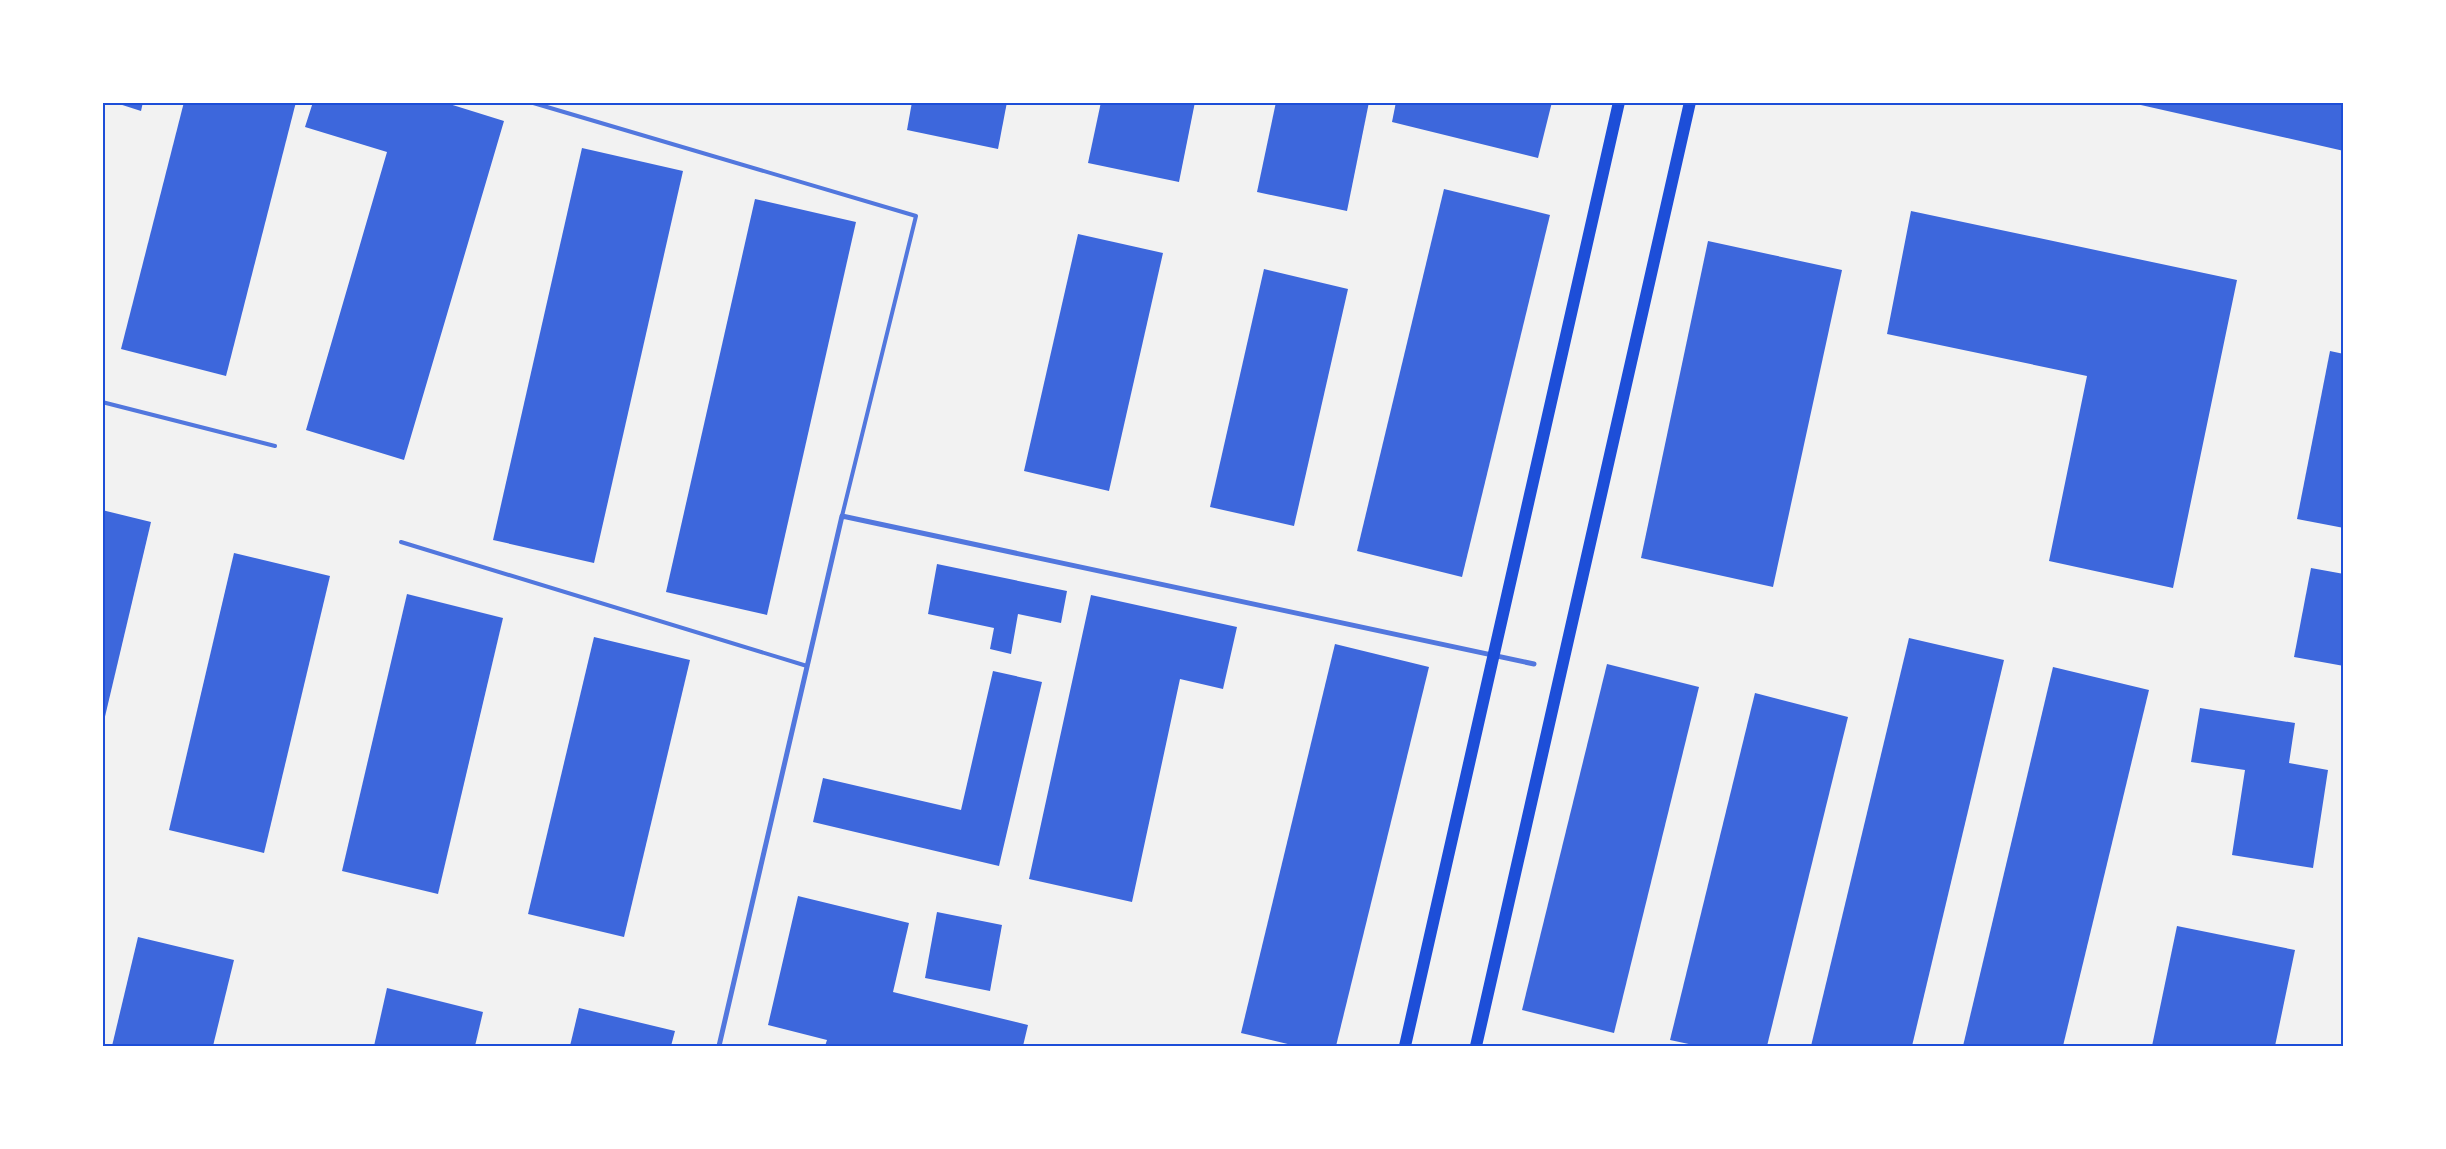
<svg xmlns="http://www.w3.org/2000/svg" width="2446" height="1149" font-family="'Fira Sans',sans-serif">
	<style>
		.building { fill: #3d67dc }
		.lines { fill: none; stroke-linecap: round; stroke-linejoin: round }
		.service { stroke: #5277de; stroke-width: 4 }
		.minor { stroke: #5277de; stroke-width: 5 }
		.primary { stroke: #1d4ed8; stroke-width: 12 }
		.neatline { fill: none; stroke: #1d4ed8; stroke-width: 2 }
	</style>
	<rect width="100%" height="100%" fill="#f2f2f2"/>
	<!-- building -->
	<g class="building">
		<path d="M113 102H143L141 111Z"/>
		<path d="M184 102H296L226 376 121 349Z"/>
		<path d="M313 102H443L504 121 404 460 306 430 387 152 305 127Z"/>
		<path d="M912 102H1007L998 149 907 130Z"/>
		<path d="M1101 102H1195L1179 182 1088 163Z"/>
		<path d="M1276 102H1369L1347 211 1257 192Z"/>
		<path d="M1396 102H1552L1538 158 1392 122Z"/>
		<path d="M2132 102H2344V151L2132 103Z"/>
		<path d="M582 148 683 171 594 563 493 540Z"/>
		<path d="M1444 189 1550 215 1462 577 1357 551Z"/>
		<path d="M755 199 856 222 767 615 666 592Z"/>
		<path d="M1911 211 2237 280 2173 588 2049 561 2087 376 1887 334Z"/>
		<path d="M1078 234 1163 253 1109 491 1024 471Z"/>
		<path d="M1708 241 1842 270 1773 587 1641 558Z"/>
		<path d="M1264 269 1348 289 1294 526 1210 507Z"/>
		<path d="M2330 351 2344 354V528L2297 519Z"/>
		<path d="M102 510 151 522 103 725H102Z"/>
		<path d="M234 553 330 576 264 853 169 830Z"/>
		<path d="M937 564 1067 591 1061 623 1018 614 1011 654 990 649 994 628 928 614Z"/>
		<path d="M2311 568 2344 574V666L2294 657Z"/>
		<path d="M407 594 503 618 438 894 342 871Z"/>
		<path d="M1091 595 1237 627 1223 689 1180 679 1132 902 1029 879Z"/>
		<path d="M594 637 690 660 624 937 528 914Z"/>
		<path d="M1909 638 2004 660 1912 1046H1811Z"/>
		<path d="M1335 644 1429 667 1336 1046H1296L1241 1033Z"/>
		<path d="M1607 664 1699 687 1614 1033 1522 1010Z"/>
		<path d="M2053 667 2149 690 2063 1046H1963Z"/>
		<path d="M993 671 1042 682 999 866 813 822 823 778 961 810Z"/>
		<path d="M1755 693 1848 717 1767 1046H1698L1670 1040Z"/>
		<path d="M2200 708 2295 723 2289 763 2328 770 2313 868 2232 855 2245 770 2191 762Z"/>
		<path d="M798 896 909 923 893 992 1028 1025 1023 1046H825L827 1040 768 1025Z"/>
		<path d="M937 912 1002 925 990 991 925 978Z"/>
		<path d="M2177 926 2295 950 2275 1046H2152Z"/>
		<path d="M138 937 234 960 213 1046H112Z"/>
		<path d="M387 988 483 1012 475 1046H374Z"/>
		<path d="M579 1008 675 1031 671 1046H570Z"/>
	</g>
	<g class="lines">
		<!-- service -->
		<g class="service">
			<path d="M530 102 916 216 842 516"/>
			<path d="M102 402 275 446"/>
			<path d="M401 542 807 666"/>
		</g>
		<!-- minor -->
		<path class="minor" d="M719 1046 842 516 1534 664"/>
		<!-- primary -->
		<g class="primary">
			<path d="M1405 1046 1619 102"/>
			<path d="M1476 1046 1690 102"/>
		</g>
	</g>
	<!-- border -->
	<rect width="2446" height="1149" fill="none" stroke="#ffffff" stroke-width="208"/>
	<rect x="104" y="104" width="2238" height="941" class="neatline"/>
</svg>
